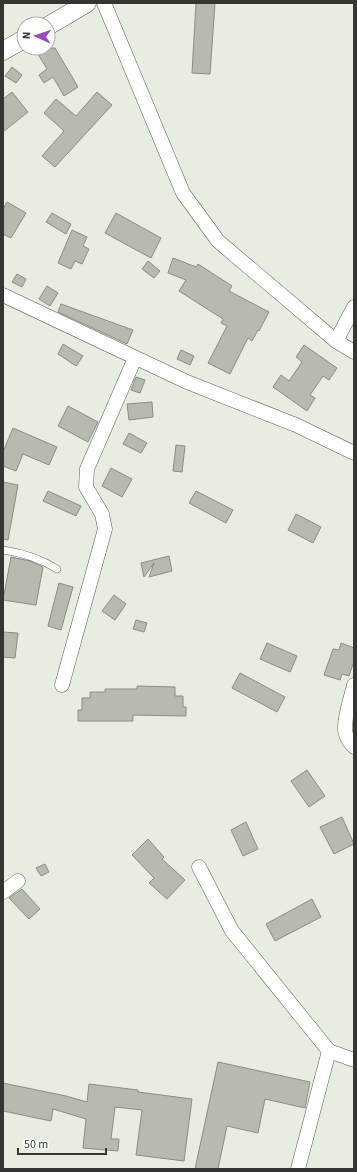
<svg xmlns="http://www.w3.org/2000/svg" width="357" height="1172" font-family="'Source Sans 3',sans-serif">
	<style>
		.building { fill: #b6bbaf; stroke: #888e82 }
		.lines { fill: none; stroke-linecap: round; stroke-linejoin: round }
		.service-casing { stroke: #5d6257; stroke-width: 8 }
		.minor-casing { stroke: #5d6257; stroke-width: 15 }
		.tertiary-casing { stroke: #5d6257; stroke-width: 19 }
		.service { stroke: #fff; stroke-width: 7 }
		.minor { stroke: #fff; stroke-width: 14 }
		.tertiary { stroke: #fff; stroke-width: 18 }
	</style>
	<rect width="100%" height="100%" fill="#e7ede0"/>
	<!-- building -->
	<g class="building">
		<path d="M196 3H215L210 74 192 73Z"/>
		<path d="M41 48H55L78 87 64 96 53 77 44 83 39 75 47 69 36 51Z"/>
		<path d="M12 67 22 75 16 83 5 76Z"/>
		<path d="M12 92 28 112 3 132V99Z"/>
		<path d="M97 92 112 105 55 167 42 156 64 131 44 113 56 99 76 116Z"/>
		<path d="M7 202 26 213 11 238 3 234V209Z"/>
		<path d="M52 213 71 224 66 234 46 222Z"/>
		<path d="M116 213 161 238 151 258 105 233Z"/>
		<path d="M72 230 87 237 83 246 89 249 82 264 75 261 71 269 58 263Z"/>
		<path d="M173 258 196 267 198 264 232 286 229 291 269 312 259 331 258 330 252 341 248 338 230 374 208 363 227 326 221 323 223 319 179 291 186 280 168 273Z"/>
		<path d="M148 261 160 271 154 278 142 269Z"/>
		<path d="M17 274 26 279 22 287 12 282Z"/>
		<path d="M47 286 58 293 50 306 39 299Z"/>
		<path d="M61 304 133 330 127 344 58 312Z"/>
		<path d="M63 344 83 356 76 366 58 354Z"/>
		<path d="M304 345 337 368 329 380 323 376 310 395 315 398 307 411 273 387 281 375 289 381 302 362 296 357Z"/>
		<path d="M181 350 194 356 190 365 177 359Z"/>
		<path d="M136 377 145 380 140 393 131 390Z"/>
		<path d="M152 402 153 417 129 420 127 404Z"/>
		<path d="M68 406 98 422 88 442 58 426Z"/>
		<path d="M13 428 57 447 49 465 23 454 16 471 3 466V452Z"/>
		<path d="M129 433 147 443 141 453 123 444Z"/>
		<path d="M176 445 185 446 182 472 173 471Z"/>
		<path d="M111 468 132 479 122 497 102 486Z"/>
		<path d="M3 482 18 485 8 540 3 539Z"/>
		<path d="M48 491 81 506 76 516 43 501Z"/>
		<path d="M196 491 233 510 226 523 189 503Z"/>
		<path d="M296 514 321 527 313 543 288 530Z"/>
		<path d="M169 556 172 571 149 577 154 563 144 577 141 563Z"/>
		<path d="M11 557 30 561 43 567 36 605 3 600Z"/>
		<path d="M59 583 73 587 61 630 48 626Z"/>
		<path d="M114 595 126 604 115 620 102 611Z"/>
		<path d="M136 620 147 623 144 632 133 629Z"/>
		<path d="M3 632 18 633 15 658 3 657Z"/>
		<path d="M267 643 297 656 290 672 260 659Z"/>
		<path d="M341 643 354 648V661L349 676 342 674 340 680 324 675 333 649 339 650Z"/>
		<path d="M240 673 285 697 277 712 232 688Z"/>
		<path d="M137 686 175 687V696H183V707H186V716L133 715V721H78V710H82V698H90V692H105V689H137Z"/>
		<path d="M307 770 325 796 309 807 291 781Z"/>
		<path d="M342 817 354 844 334 854 320 827Z"/>
		<path d="M246 822 258 849 243 856 231 830Z"/>
		<path d="M148 839 164 857 162 859 185 880 167 899 149 883 154 878 132 855Z"/>
		<path d="M45 864 49 872 41 876 36 868Z"/>
		<path d="M22 889 40 909 29 919 9 898Z"/>
		<path d="M312 899 321 917 275 941 266 924Z"/>
		<path d="M218 1062 310 1082 305 1108 265 1099 258 1133 227 1126 218 1169H195Z"/>
		<path d="M3 1083 66 1096 87 1102 89 1084 138 1090V1092L192 1099 184 1161 136 1155 142 1110 115 1107 111 1139H119L118 1151 83 1148 86 1119 53 1109 51 1121 3 1111Z"/>
	</g>
	<g class="lines">
		<!-- service casing -->
		<g class="service-casing">
			<path id="service" d="M3 550C23 553 40 558 57 569"/>
		</g>
		<!-- minor casing -->
		<g class="minor-casing">
			<g id="minor">
				<path d="M104 3 183 193 218 241 336 341 354 352"/>
				<path d="M3 295 187 382 296 425 354 453"/>
				<path d="M336 341 354 307"/>
				<path d="M62 685 105 529 102 514 86 487 87 469 135 358"/>
				<path d="M354 685C351 698 344 717 345 730 346 737 350 743 354 747"/>
				<path d="M199 867 232 931 329 1051 298 1169"/>
				<path d="M3 892 18 881"/>
				<path d="M329 1051 354 1060"/>
			</g>
		</g>
		<!-- tertiary casing -->
		<g class="tertiary-casing">
			<g id="tertiary">
				<path d="M48 26 87 3"/>
				<path d="M3 51 24 39"/>
			</g>
		</g>
		<!-- service -->
		<use href="#service" class="service"/>
		<!-- minor -->
		<use href="#minor" class="minor"/>
		<!-- tertiary -->
		<use href="#tertiary" class="tertiary"/>
	</g>
	<!-- border -->
	<rect width="357" height="1172" fill="none" stroke="#343631" stroke-width="8"/>
	<!-- north arrow -->
	<g transform="translate(36 36) rotate(273)"><circle r="19" fill="#ffffff" stroke="#aeafad"/>
	<path d="M0-3L7 15L0 10L-7 15Z" fill="#984bbc"/>
	<text y="-6" font-size="11" font-weight="bold" text-anchor="middle" fill="#343631">N</text>
	</g>
	<!-- scale -->
	<path d="M18 1148v6h88v-6" fill="none" stroke="#343631" stroke-width="2"/>
	<text x="24" y="1148" font-size="12" fill="#343631" stroke="#ffffff" stroke-width="3" paint-order="stroke">50 m</text>
</svg>
